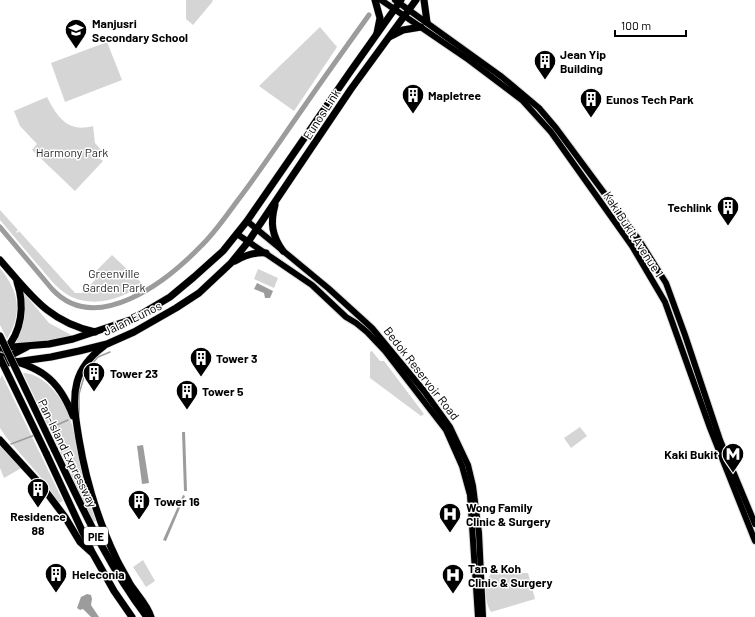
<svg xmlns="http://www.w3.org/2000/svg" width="755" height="617" font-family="Barlow,sans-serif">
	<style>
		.green { fill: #d5d5d5 }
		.water { fill: #9c9c9c }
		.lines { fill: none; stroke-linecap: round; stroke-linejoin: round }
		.stream { stroke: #9c9c9c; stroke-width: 1.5 }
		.canal { stroke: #9c9c9c; stroke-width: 5 }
		.major-casing { stroke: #dbdbdb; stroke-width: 8 }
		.highway-casing { stroke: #dbdbdb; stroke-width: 8 }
		.major { stroke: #000; stroke-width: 6 }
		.highway { stroke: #000; stroke-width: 7 }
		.highway-bridge-casing { stroke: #dbdbdb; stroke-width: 8; stroke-linecap: butt }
		.highway-bridge { stroke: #000; stroke-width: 7 }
		.labels { text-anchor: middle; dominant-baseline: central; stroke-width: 3; stroke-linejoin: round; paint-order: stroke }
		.shield { fill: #fff; stroke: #4c4c4c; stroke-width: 1 }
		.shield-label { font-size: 11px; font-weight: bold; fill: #000 }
		.poi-label { font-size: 12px; font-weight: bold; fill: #000; stroke: #fff; text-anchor: start }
		.street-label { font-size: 12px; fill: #000; stroke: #fff }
		.park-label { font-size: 12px; fill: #2c2c2c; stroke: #fff }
	</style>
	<rect width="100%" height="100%" fill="#fff"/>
	<!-- green -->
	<g class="green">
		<path d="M186 0H212L213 1 193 25 186 19Z"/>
		<path d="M320 27 337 47 294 111 259 86Z"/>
		<path d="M107 42 122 80 65 102 51 63Z"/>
		<path d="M47 97C57 117 68 133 93 126L95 143 104 153 99 158 103 161 75 191 32 150 37 144 20 126 14 111Z"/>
		<path d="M0 210 18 230 16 232 17 233 19 231 75 293H82L95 280V272L112 255 143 284C123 299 92 309 68 295 56 288 47 275 38 265 25 250 13 235 0 220Z"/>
		<path d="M0 268C19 292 23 312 7 339L0 325Z"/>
		<path d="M258 269 278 278 274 288 254 279Z"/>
		<path d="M23 292 49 323 73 336 47 341 16 344 24 317Z"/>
		<path d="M372 351 380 361H384L424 414 421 416 370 378V352Z"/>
		<path d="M23 373C31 373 39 377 45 382 74 406 75 439 82 474 86 490 90 506 96 521L93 522Z"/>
		<path d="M2 375 63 501 59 503 44 481 6 437 0 428V379Z"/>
		<path d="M580 427 587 436 571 448 564 438Z"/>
		<path d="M3 446 23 467 4 478 0 468V447Z"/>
		<path d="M143 560 155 581 146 587 133 567Z"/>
		<path d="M528 573 535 599 491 612C485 603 483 583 491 574Z"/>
	</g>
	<!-- water -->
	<g class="water">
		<path d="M257 283 273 291 270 298H265L264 293 254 289Z"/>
		<path d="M182 432H185L187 491H184Z"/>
		<path d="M143 445 149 483 142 484 137 446Z"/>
		<path d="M183 495 185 496 166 541 163 540Z"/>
		<path d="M87 594 91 595 92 599 91 605 99 617H91L83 609 80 610 77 608 81 597Z"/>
	</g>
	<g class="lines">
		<!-- stream -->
		<g class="stream">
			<path d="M79 415V394L84 377 92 364 98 357 110 352"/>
			<path d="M48 429 68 420"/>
			<path d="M11 444 35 435"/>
		</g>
		<!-- canal -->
		<path class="canal" d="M0 227 52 289C96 337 167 281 200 247 215 233 226 216 238 200 260 171 280 141 301 111 323 79 346 47 369 15"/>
		<!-- major casing -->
		<g class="major-casing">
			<g id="major">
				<path d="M381 0 469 60 522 100 551 132 632 246 665 302 710 428 755 541"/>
				<path d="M395 0 502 77 539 108 556 128 639 240 666 283 685 335 720 440 755 524"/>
				<path d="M247 221 328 288 372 328 424 391 450 427 468 465 473 486 479 533 483 617"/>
				<path d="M237 234 312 285 346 317 356 323 367 332 385 351 446 430 462 466 470 495 478 617"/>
			</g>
		</g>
		<!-- highway casing -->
		<g class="highway-casing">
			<g id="highway">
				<path d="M375 0 380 18 377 33"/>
				<path d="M424 0 427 22"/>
				<path d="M391 36 403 30 421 27"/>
				<path d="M275 205C270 223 272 236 283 251"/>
				<path d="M0 260C30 294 48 322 95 332"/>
				<path d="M235 261C245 255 254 252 266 253"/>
				<path d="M104 346C92 355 81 367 77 382 72 401 76 420 79 439 86 481 98 521 117 560 121 568 126 576 130 584 137 595 147 604 151 617"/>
				<path d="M0 348 49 344 73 339 133 319 170 297 194 277 223 251 247 221 350 72 401 0"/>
				<path d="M5 350C22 332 25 305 17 282"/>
				<path d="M0 356C40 369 57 375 73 416"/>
				<path d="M4 359 27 347"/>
				<path d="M0 364 51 357 79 351 107 344 134 332 176 308 199 293 231 263 248 242 351 89 416 0"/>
				<path d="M0 440 41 485 65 517 80 542 91 552"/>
				<path d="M54 449C82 507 108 566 147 617"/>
				<path d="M46 453 92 552 114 591 132 617"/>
			</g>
		</g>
		<!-- major -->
		<use href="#major" class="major"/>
		<!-- highway -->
		<use href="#highway" class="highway"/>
		<!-- highway-bridge casing -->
		<g class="highway-bridge-casing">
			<g id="highway-bridge">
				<path d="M0 336 54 449"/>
				<path d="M0 358 46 453"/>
			</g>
		</g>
		<!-- highway-bridge -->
		<use href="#highway-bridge" class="highway-bridge"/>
	</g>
	<!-- icons -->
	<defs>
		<g id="school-pin" transform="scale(1.15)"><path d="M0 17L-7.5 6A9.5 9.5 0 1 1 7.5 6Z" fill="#000" stroke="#fff"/><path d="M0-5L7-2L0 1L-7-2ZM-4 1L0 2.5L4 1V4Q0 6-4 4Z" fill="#fff"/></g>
		<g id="building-pin" transform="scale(1.15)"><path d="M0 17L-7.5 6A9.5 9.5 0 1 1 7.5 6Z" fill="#000" stroke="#fff"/><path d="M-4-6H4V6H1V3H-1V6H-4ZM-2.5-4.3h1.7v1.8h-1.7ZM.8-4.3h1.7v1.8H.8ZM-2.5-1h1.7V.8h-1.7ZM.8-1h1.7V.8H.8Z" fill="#fff"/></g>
		<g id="metro-pin" transform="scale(1.15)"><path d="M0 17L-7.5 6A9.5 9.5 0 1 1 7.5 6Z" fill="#000" stroke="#fff"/><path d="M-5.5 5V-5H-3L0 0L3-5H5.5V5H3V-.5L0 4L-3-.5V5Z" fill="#fff"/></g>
		<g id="hospital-pin" transform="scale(1.15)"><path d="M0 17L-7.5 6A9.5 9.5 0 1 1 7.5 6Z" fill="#000" stroke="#fff"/><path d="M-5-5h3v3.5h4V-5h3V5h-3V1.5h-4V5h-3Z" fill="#fff"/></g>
	</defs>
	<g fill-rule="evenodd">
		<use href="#school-pin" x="76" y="30"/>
		<use href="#building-pin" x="545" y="61"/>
		<use href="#building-pin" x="413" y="95"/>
		<use href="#building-pin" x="591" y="99"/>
		<use href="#building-pin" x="728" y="207"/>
		<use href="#building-pin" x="201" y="358"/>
		<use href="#building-pin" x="94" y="373"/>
		<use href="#building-pin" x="187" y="391"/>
		<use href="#metro-pin" x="733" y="454"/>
		<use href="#building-pin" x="38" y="489"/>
		<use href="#building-pin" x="139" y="501"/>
		<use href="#hospital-pin" x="450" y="514"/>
		<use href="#building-pin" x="56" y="574"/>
		<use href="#hospital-pin" x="453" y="575"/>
	</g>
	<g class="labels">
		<!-- shield labels -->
		<rect class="shield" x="84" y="527" width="24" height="18" rx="3"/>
		<g class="shield-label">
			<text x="96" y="536">PIE</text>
		</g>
		<!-- poi labels -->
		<g class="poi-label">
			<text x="92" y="23">Manjusri<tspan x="92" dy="14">Secondary School</tspan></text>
			<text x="560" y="54">Jean Yip<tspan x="560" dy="14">Building</tspan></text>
			<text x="428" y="95">Mapletree</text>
			<text x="606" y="99">Eunos Tech Park</text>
			<text x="712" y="207" text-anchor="end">Techlink</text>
			<text x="216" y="358">Tower 3</text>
			<text x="110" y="373">Tower 23</text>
			<text x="202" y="391">Tower 5</text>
			<text x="718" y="454" text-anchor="end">Kaki Bukit</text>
			<text x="154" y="501">Tower 16</text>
			<text x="466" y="507">Wong Family<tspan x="466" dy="14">Clinic &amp; Surgery</tspan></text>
			<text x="38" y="516" text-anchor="middle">Residence<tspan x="38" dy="14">88</tspan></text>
			<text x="468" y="568">Tan &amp; Koh<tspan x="468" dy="14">Clinic &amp; Surgery</tspan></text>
			<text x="72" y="574">Heleconia</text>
		</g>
		<!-- street labels -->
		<g class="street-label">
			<text transform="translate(321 114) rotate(-57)">Eunos Link</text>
			<text transform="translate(634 234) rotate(57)">Kaki Bukit Avenue 1</text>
			<text transform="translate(132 318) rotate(-26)">Jalan Eunos</text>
			<text transform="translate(422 373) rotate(52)">Bedok Reservoir Road</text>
			<text transform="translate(68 453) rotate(64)">Pan-Island Expressway</text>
		</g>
		<!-- park labels -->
		<g class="park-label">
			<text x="72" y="152">Harmony Park</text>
			<text x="114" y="273">Greenville<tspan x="114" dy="14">Garden Park</tspan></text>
		</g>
	</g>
	<!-- scale -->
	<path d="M615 30v6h71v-6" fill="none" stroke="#000000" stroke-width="2"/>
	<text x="621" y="30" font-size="12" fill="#000000" stroke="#ffffff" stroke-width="3" paint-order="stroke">100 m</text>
</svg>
